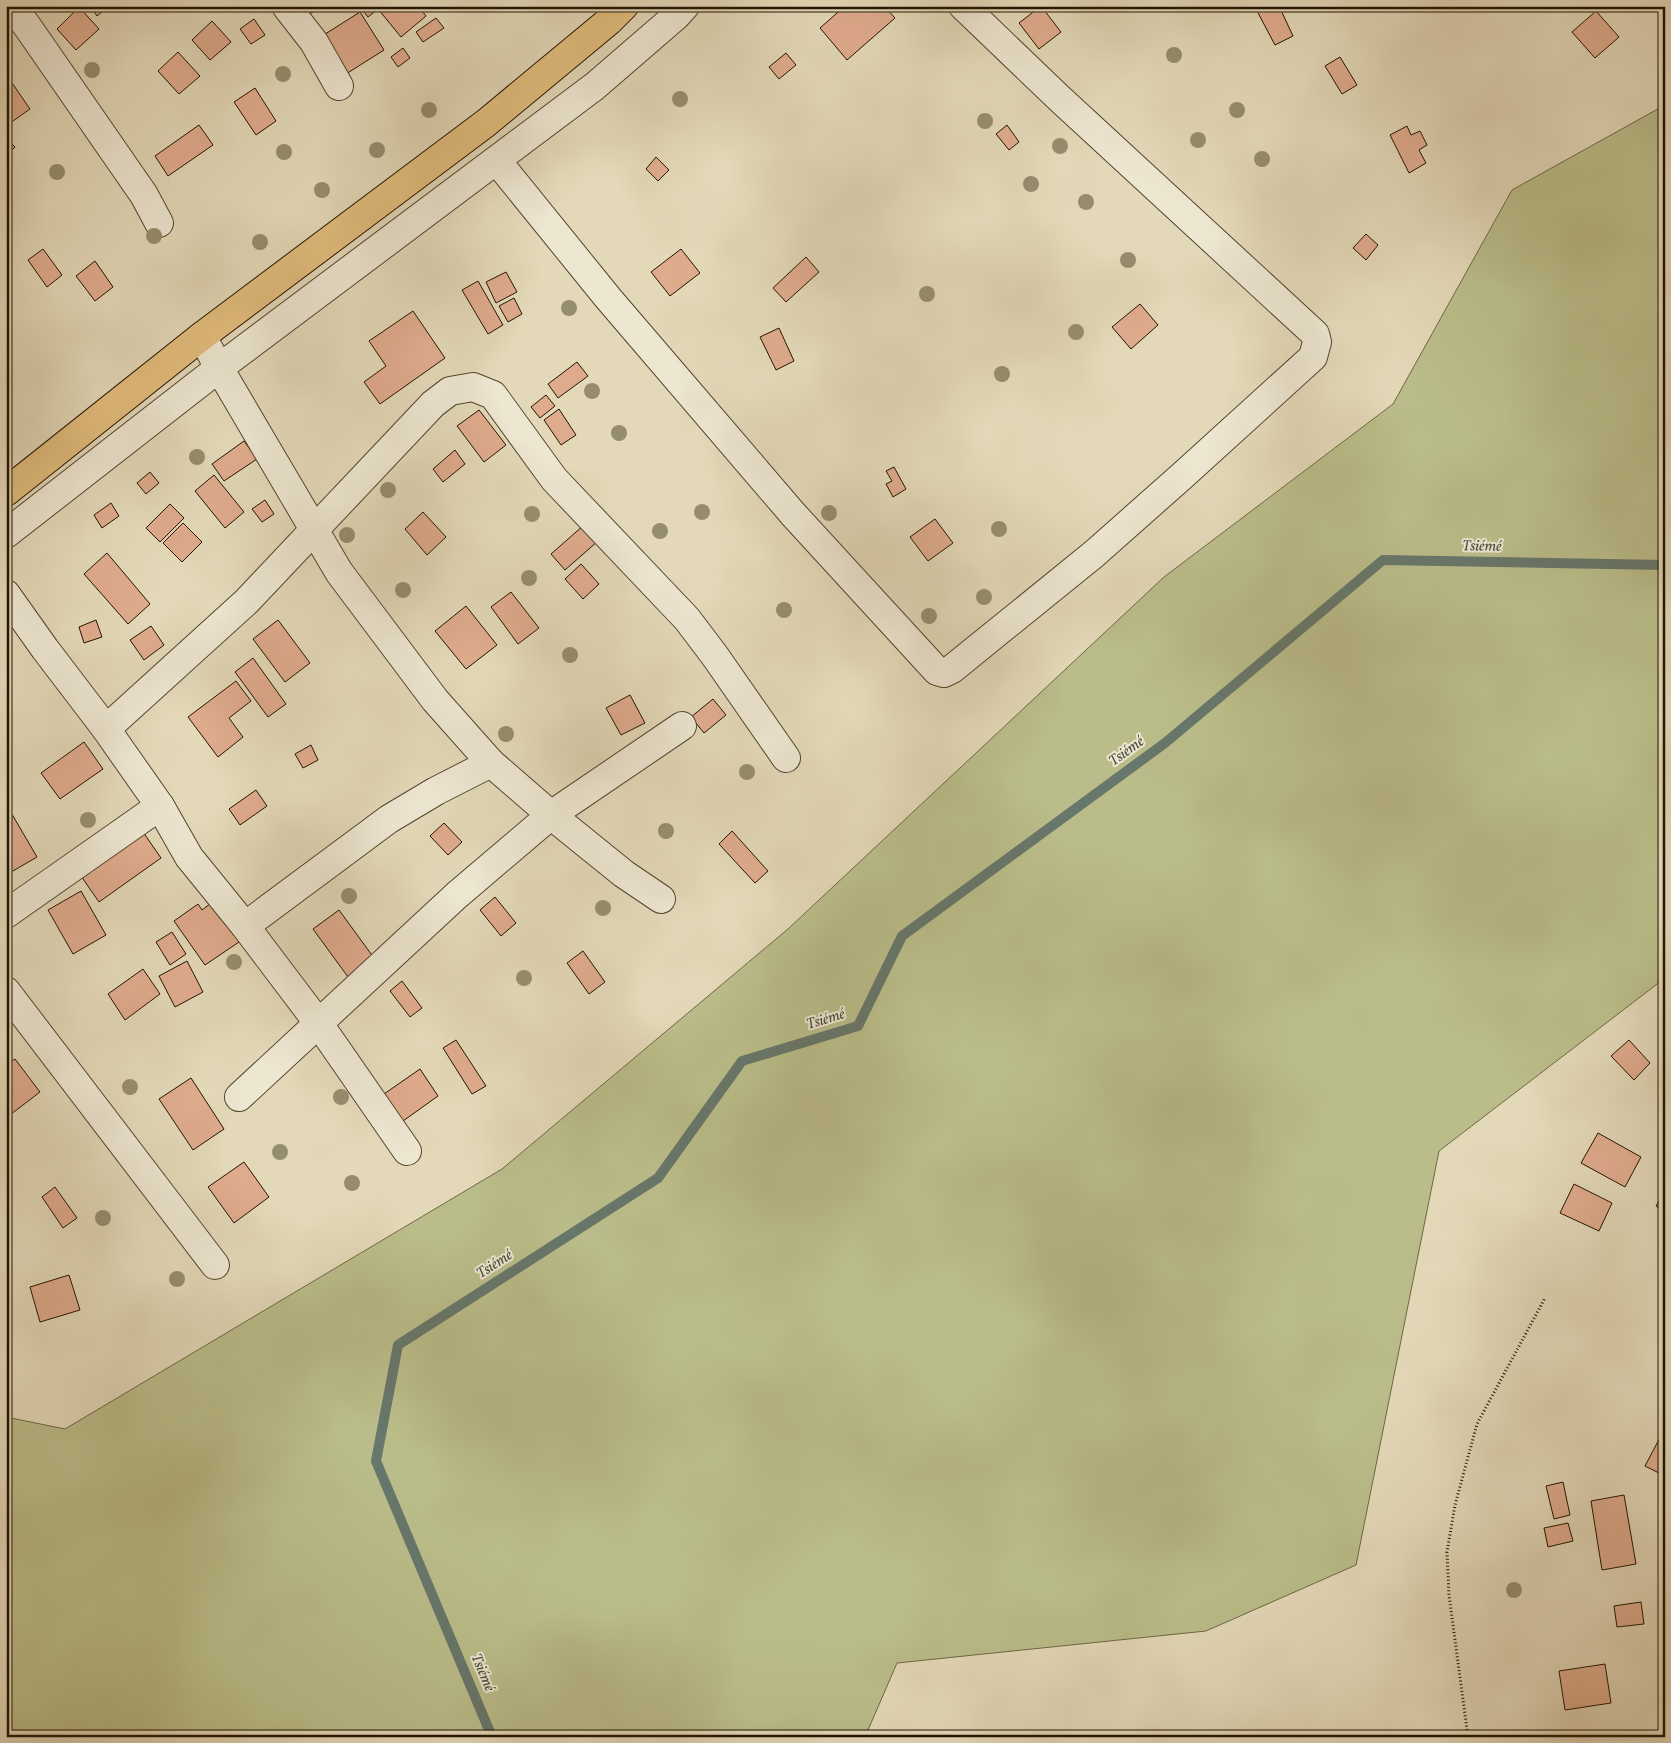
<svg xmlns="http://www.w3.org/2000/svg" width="1671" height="1743" font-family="Vollkorn,serif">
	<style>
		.green { fill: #babd8a; stroke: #6e6846 }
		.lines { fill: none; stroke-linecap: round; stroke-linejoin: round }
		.stream { stroke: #67776b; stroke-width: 10 }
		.building { fill: #dfab8d; stroke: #221401 }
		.minor-casing { stroke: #52452f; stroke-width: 30 }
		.primary-casing { stroke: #221401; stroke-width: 30 }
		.path { stroke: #221401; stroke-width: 3; stroke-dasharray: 1 2.5; stroke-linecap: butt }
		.minor { stroke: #ede6d1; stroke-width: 28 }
		.primary { stroke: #e2bc7c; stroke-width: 28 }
		.tree { fill: #968d6e }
		.labels { text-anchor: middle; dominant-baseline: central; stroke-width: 4; stroke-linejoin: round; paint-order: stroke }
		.water-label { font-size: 15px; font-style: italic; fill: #4a4e3f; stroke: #ede6d1 }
	</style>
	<rect width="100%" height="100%" fill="#e3d8b8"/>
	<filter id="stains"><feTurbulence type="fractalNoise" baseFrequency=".004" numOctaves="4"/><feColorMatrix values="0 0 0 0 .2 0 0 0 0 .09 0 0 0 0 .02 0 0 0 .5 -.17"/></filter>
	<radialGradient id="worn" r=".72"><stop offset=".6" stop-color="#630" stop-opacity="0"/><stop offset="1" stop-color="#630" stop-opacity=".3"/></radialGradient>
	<!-- green -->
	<path class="green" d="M1665 105V978L1439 1151 1356 1565 1206 1631 897 1663 865 1737H6V1417L65 1429 502 1169 788 929 1164 577 1393 404 1512 190Z"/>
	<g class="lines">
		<!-- stream -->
		<path class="stream" d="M492 1737 376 1461 398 1345 658 1178 742 1061 858 1026 902 936 1165 743 1383 560 1665 565"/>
	</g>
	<!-- building -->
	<g class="building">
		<path d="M90 6H109L97 16Z"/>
		<path d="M294 6H321L303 19Z"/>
		<path d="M359 6H418L426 16 401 37 378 9 368 17Z"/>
		<path d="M845 6H884L895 18 847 60 820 28Z"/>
		<path d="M1041 6 1061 32 1039 49 1019 23Z"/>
		<path d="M1267 6H1279L1293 36 1275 45 1257 11Z"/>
		<path d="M79 7 99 29 76 50 57 29Z"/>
		<path d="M1596 11 1619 37 1595 58 1572 32Z"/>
		<path d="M360 12 384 50 346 74 322 36Z"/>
		<path d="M436 18 444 28 423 42 416 32Z"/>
		<path d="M254 19 265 35 251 44 240 29Z"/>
		<path d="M212 21 231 42 210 60 192 40Z"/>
		<path d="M403 48 410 58 398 67 391 57Z"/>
		<path d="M178 52 200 76 179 94 158 71Z"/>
		<path d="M786 53 796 65 779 79 769 67Z"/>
		<path d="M1340 57 1357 85 1342 94 1325 66Z"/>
		<path d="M10 80 30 109 6 126V83Z"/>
		<path d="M255 88 276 121 256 135 234 102Z"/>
		<path d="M199 125 213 145 168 176 155 156Z"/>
		<path d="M1007 125 1019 142 1009 150 996 134Z"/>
		<path d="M1407 126 1411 135 1420 131 1427 145 1419 150 1426 163 1409 173 1390 135Z"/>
		<path d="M6 138 15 147 6 156Z"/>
		<path d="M656 157 669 170 658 181 646 169Z"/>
		<path d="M1366 234 1378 245 1366 260 1353 248Z"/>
		<path d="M43 249 62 275 47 287 28 260Z"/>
		<path d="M681 249 700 273 670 296 651 272Z"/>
		<path d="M806 257 819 272 786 302 773 288Z"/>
		<path d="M95 261 113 287 95 301 76 276Z"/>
		<path d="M506 272 517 292 496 303 486 282Z"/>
		<path d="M478 281 503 325 488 334 462 290Z"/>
		<path d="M514 298 522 314 508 322 499 306Z"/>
		<path d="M1140 304 1158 325 1131 349 1112 327Z"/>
		<path d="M413 311 445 358 380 404 364 382 386 366 369 341Z"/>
		<path d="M779 328 794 361 776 370 760 337Z"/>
		<path d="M577 362 588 376 558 398 548 384Z"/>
		<path d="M546 395 555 406 540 418 531 407Z"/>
		<path d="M559 409 576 435 561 445 544 420Z"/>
		<path d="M479 410 506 445 484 462 457 426Z"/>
		<path d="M244 441 257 459 224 481 212 464Z"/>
		<path d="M455 450 465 464 443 482 433 469Z"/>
		<path d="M894 467 906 489 893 497 886 484 892 481 886 471Z"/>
		<path d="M150 472 159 483 146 494 137 483Z"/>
		<path d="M214 475 244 512 225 528 195 491Z"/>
		<path d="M265 500 274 514 262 522 252 509Z"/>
		<path d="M111 503 119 516 102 528 94 515Z"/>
		<path d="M170 504 184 518 160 542 146 528Z"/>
		<path d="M423 512 446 537 427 555 405 529Z"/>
		<path d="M935 519 953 543 928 561 910 537Z"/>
		<path d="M183 523 202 542 182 562 163 543Z"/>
		<path d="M584 525 598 541 565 570 551 554Z"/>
		<path d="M107 553 150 604 128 624 84 574Z"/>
		<path d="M581 564 599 584 583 599 565 579Z"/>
		<path d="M511 592 539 628 518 644 491 607Z"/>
		<path d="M466 606 497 645 466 669 435 631Z"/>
		<path d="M96 620 102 637 84 643 79 627Z"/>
		<path d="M278 620 310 663 285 682 253 639Z"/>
		<path d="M151 626 164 645 144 660 130 640Z"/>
		<path d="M253 658 286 704 268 717 235 672Z"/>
		<path d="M236 681 251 701 229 718 243 737 218 757 188 717Z"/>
		<path d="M630 695 645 723 621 735 606 708Z"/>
		<path d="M713 699 726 715 704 733 691 717Z"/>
		<path d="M84 742 103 769 60 799 41 773Z"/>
		<path d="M311 745 318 760 303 768 295 754Z"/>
		<path d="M256 790 267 806 240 825 229 809Z"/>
		<path d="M6 804 37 857 6 875Z"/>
		<path d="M444 823 462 842 448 855 430 836Z"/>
		<path d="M732 831 768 871 755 883 719 844Z"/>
		<path d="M143 832 161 858 99 902 81 876Z"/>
		<path d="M81 891 106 935 73 954 48 910Z"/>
		<path d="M495 897 516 923 501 936 480 910Z"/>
		<path d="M215 900 242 940 205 965 174 921 198 904 202 910Z"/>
		<path d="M339 910 374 958 348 977 313 929Z"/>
		<path d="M172 932 186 954 170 965 156 942Z"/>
		<path d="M583 951 605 982 589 994 567 963Z"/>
		<path d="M187 961 203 992 175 1007 159 976Z"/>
		<path d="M143 969 160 994 125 1020 108 994Z"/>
		<path d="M402 981 422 1008 410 1017 390 991Z"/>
		<path d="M456 1040 486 1086 472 1094 443 1048Z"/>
		<path d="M1629 1040 1650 1063 1634 1080 1611 1056Z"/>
		<path d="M15 1059 40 1092 6 1118V1065Z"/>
		<path d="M420 1069 438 1096 403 1121 384 1094Z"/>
		<path d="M191 1078 224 1129 193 1150 159 1099Z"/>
		<path d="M1598 1133 1641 1157 1625 1187 1581 1163Z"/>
		<path d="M244 1162 269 1197 234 1223 208 1187Z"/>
		<path d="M1574 1184 1612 1203 1599 1231 1560 1213Z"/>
		<path d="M55 1187 77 1218 63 1228 42 1197Z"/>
		<path d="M1665 1191V1212L1656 1206Z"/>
		<path d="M69 1275 80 1310 40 1322 30 1287Z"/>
		<path d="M1664 1430 1665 1431V1476L1645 1466Z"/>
		<path d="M1563 1482 1570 1515 1554 1519 1546 1486Z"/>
		<path d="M1624 1495 1636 1564 1602 1570 1591 1501Z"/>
		<path d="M1568 1523 1573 1541 1548 1547 1544 1528Z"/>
		<path d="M1641 1602 1644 1624 1617 1627 1614 1606Z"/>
		<path d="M1605 1664 1611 1703 1565 1710 1559 1671Z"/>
	</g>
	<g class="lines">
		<!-- minor casing -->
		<g class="minor-casing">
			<g id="minor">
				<path d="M12 6 27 26 144 195 159 223"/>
				<path d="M286 6 314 42 339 86"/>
				<path d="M497 161 608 298 793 514 937 671 944 673 952 669 1094 554 1182 476 1313 357 1317 342 1315 334 1059 98 963 6"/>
				<path d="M202 336 219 368 339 572 435 700 491 763 551 815 624 874 661 899"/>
				<path d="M6 534 219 368 595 86 676 16 685 6"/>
				<path d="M6 594 45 649 106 729 160 806 189 857 245 926 319 1024 407 1151"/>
				<path d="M106 729 247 601 433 404 450 391 473 387 493 395 554 479 687 619 715 656 786 758"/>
				<path d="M6 914 160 806"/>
				<path d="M245 926 389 819 436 791 491 763"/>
				<path d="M6 991 215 1265"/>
				<path d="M239 1097 457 895 551 815 682 726"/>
			</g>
		</g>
		<!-- primary casing -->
		<g class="primary-casing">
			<path id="primary" d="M6 492 202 336 486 123 609 21 624 6"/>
		</g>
		<!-- path -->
		<path class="path" d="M1468 1737 1449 1595 1447 1552 1455 1505 1477 1424 1545 1298"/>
		<!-- minor -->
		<use href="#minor" class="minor"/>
		<!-- primary -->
		<use href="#primary" class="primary"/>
	</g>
	<!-- trees -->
	<g class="tree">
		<circle cx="1174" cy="55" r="8"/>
		<circle cx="92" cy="70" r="8"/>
		<circle cx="283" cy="74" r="8"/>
		<circle cx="680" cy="99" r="8"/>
		<circle cx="429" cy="110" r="8"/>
		<circle cx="1237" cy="110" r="8"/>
		<circle cx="985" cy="121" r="8"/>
		<circle cx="1198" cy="140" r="8"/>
		<circle cx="1060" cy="146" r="8"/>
		<circle cx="377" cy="150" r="8"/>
		<circle cx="284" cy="152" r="8"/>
		<circle cx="1262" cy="159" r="8"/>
		<circle cx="57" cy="172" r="8"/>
		<circle cx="1031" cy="184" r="8"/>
		<circle cx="322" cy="190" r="8"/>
		<circle cx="1086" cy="202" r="8"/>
		<circle cx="154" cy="236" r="8"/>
		<circle cx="260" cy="242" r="8"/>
		<circle cx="1128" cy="260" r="8"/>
		<circle cx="927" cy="294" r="8"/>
		<circle cx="569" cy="308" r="8"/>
		<circle cx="1076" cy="332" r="8"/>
		<circle cx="1002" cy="374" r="8"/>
		<circle cx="592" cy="391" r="8"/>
		<circle cx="619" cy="433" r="8"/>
		<circle cx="197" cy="457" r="8"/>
		<circle cx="388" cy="490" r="8"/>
		<circle cx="702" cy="512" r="8"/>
		<circle cx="829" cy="513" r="8"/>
		<circle cx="532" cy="514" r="8"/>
		<circle cx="999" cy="529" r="8"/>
		<circle cx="660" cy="531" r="8"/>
		<circle cx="347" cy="535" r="8"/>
		<circle cx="529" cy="578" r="8"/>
		<circle cx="403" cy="590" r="8"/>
		<circle cx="984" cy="597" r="8"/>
		<circle cx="784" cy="610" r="8"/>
		<circle cx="929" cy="616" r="8"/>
		<circle cx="570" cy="655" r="8"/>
		<circle cx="506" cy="734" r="8"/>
		<circle cx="747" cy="772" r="8"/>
		<circle cx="88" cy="820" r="8"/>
		<circle cx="666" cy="831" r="8"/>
		<circle cx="349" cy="896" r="8"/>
		<circle cx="603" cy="908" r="8"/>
		<circle cx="234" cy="962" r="8"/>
		<circle cx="524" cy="978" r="8"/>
		<circle cx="130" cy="1087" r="8"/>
		<circle cx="341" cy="1097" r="8"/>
		<circle cx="280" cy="1152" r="8"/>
		<circle cx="352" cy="1183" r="8"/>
		<circle cx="103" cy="1218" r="8"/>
		<circle cx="177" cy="1279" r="8"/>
		<circle cx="1514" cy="1590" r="8"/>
	</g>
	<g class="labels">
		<!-- water labels -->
		<g class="water-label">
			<text transform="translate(1482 547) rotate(1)">Tsiémé</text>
			<text transform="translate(1127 752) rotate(-36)">Tsiémé</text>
			<text transform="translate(826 1020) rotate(-17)">Tsiémé</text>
			<text transform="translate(495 1265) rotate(-33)">Tsiémé</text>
			<text transform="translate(482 1673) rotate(67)">Tsiémé</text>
		</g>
	</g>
	<!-- margin -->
	<rect width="1671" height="1743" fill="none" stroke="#e3d8b8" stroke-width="25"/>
	<rect x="8" y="8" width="1656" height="1728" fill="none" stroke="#221401" stroke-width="2.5"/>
	<rect x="12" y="12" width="1646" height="1718" fill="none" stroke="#221401"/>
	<rect width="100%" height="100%" filter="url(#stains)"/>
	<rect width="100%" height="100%" fill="url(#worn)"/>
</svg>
